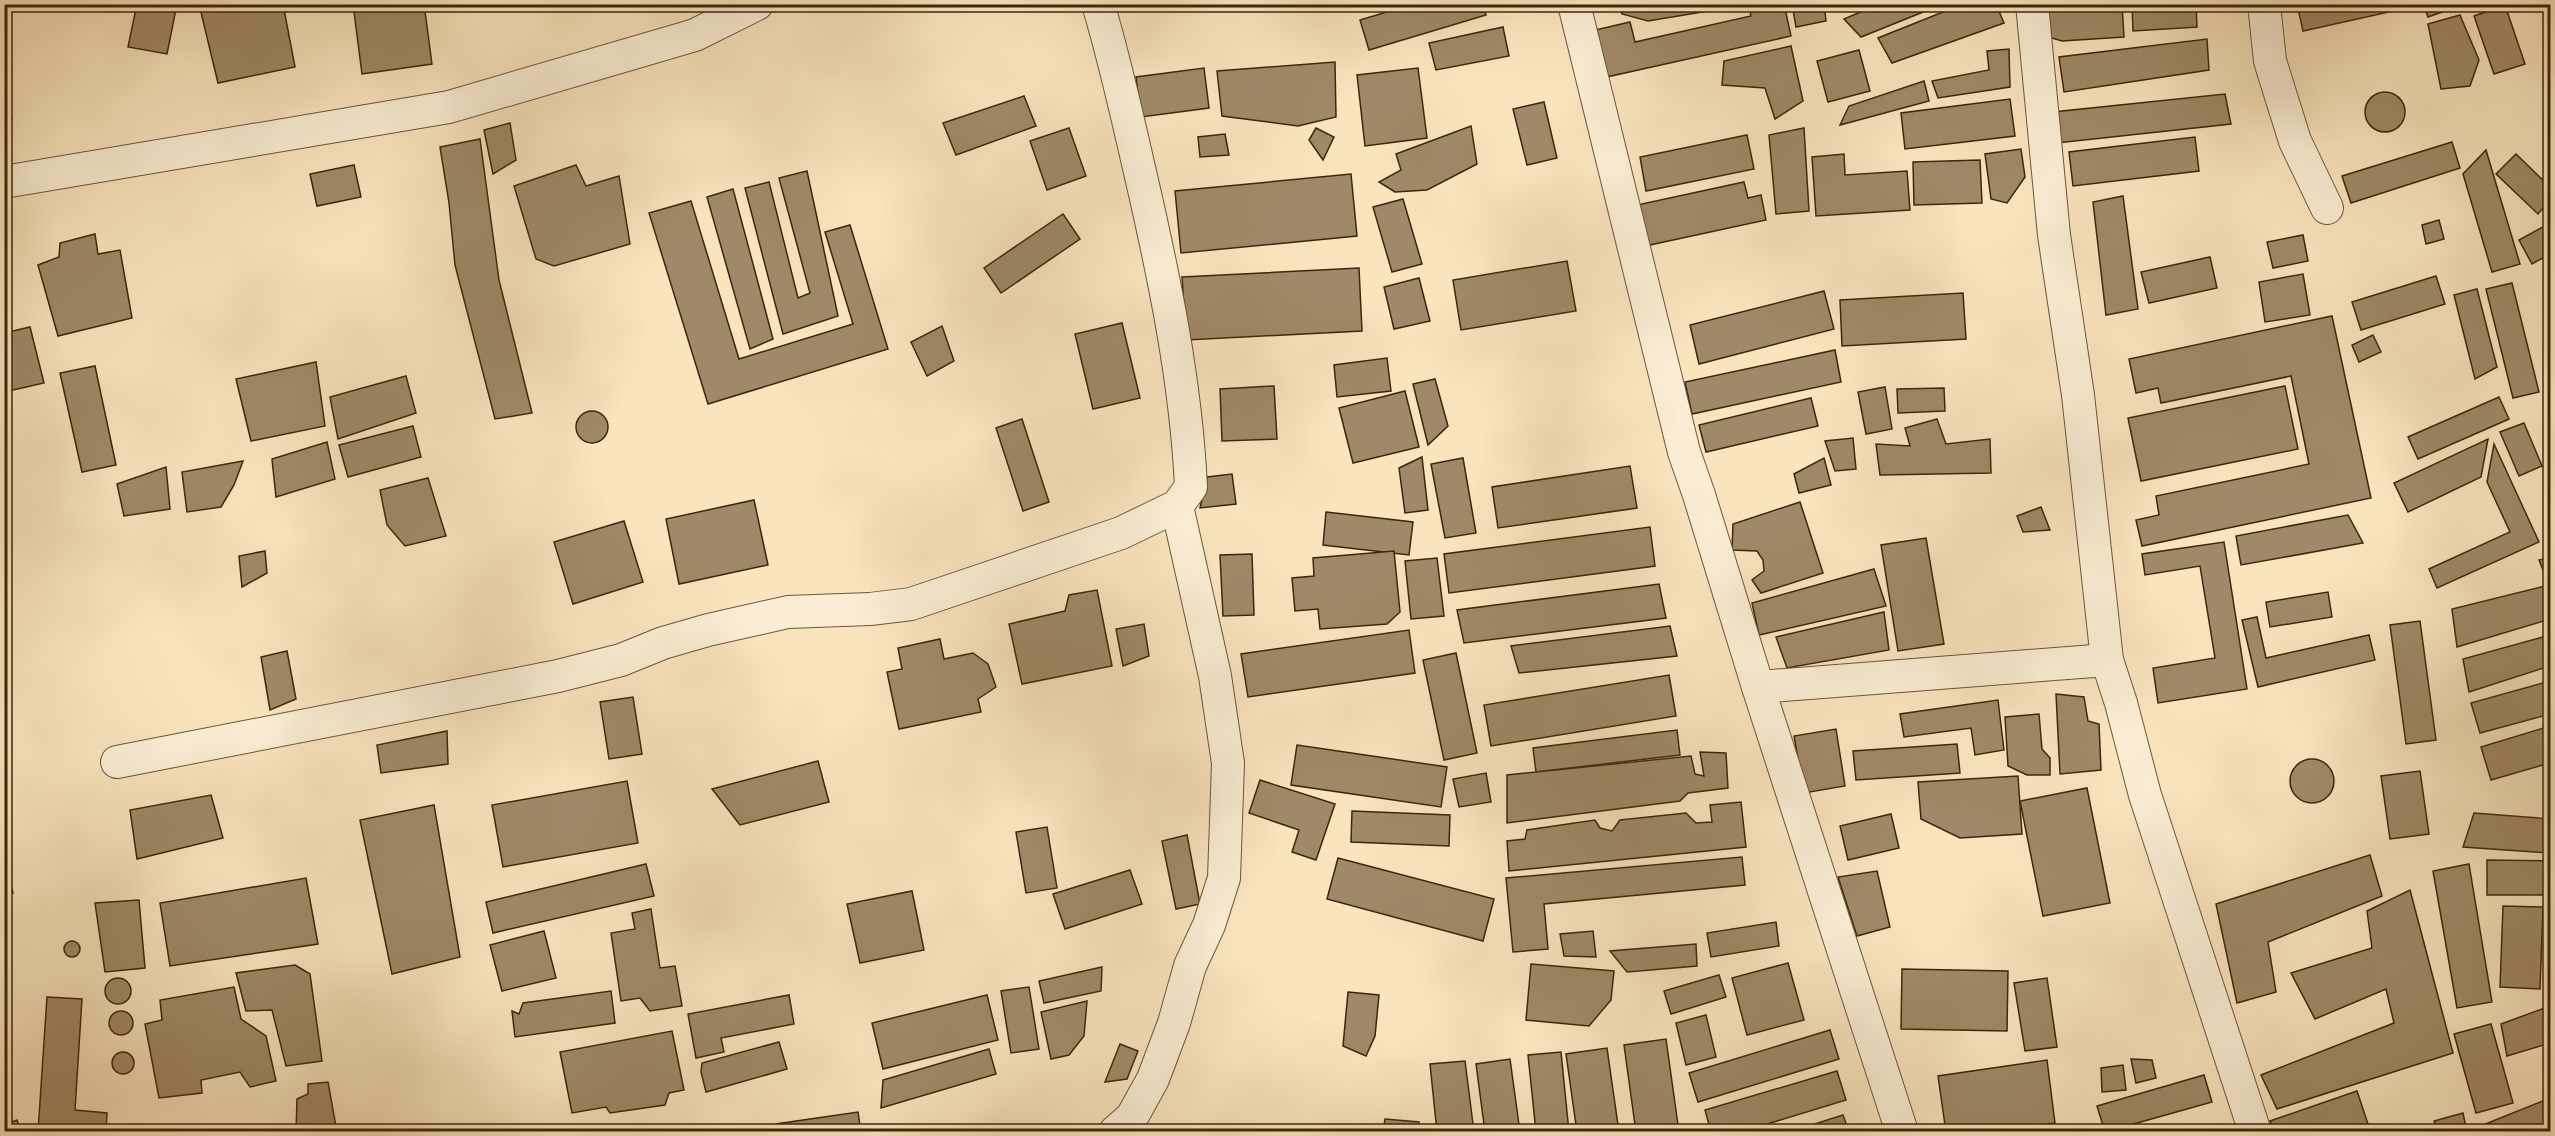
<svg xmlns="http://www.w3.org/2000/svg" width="2555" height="1136" font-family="'IM FELL English',serif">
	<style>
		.building { fill: #9f8968; stroke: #3d260b; stroke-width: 1.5 }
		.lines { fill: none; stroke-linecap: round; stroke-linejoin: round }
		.minor-casing { stroke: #6c5638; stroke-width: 34 }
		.minor { stroke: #fbedd5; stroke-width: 32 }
	</style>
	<rect width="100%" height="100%" fill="#f9e4be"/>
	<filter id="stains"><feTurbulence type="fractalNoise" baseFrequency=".00333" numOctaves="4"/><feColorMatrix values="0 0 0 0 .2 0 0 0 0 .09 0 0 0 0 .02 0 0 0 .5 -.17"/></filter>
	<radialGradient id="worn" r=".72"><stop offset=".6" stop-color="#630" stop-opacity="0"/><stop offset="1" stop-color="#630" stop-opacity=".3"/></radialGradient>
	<!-- building -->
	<g class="building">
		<path d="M137 4H177L167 54 128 47Z"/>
		<path d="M199 4H283L295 67 218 83Z"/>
		<path d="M353 4H424L432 64 362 74Z"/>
		<path d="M1413 4H1483L1486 15 1369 50 1360 20Z"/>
		<path d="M1620 4H1738V6L1648 21 1622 14Z"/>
		<path d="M1748 4H1784L1791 36 1602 78 1591 31 1630 22 1635 42 1751 16Z"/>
		<path d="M1792 4H1824L1826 21 1796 27Z"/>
		<path d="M1879 4H1943L1861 37 1844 19Z"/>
		<path d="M1963 4H1996L2004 23 1892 63 1878 38Z"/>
		<path d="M2041 4H2122L2124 37 2062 41 2042 35Z"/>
		<path d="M2132 4H2196L2197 27 2133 31Z"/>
		<path d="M2297 4H2397L2398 10 2303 31Z"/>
		<path d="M2423 4H2465L2428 17Z"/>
		<path d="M2505 5 2525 64 2494 74 2474 16Z"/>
		<path d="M2460 15 2479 60 2470 86 2441 89 2428 24Z"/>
		<path d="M1503 27 1509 56 1436 70 1429 43Z"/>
		<path d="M2207 39 2209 70 2064 92 2059 57Z"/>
		<path d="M1791 46 1803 101 1775 119 1765 88 1722 85 1724 61Z"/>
		<path d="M2009 49 2010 87 1938 98 1932 81 1989 70 1987 51Z"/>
		<path d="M1859 50 1870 91 1828 102 1817 61Z"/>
		<path d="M1335 62 1336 117 1298 126 1222 116 1217 71Z"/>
		<path d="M1204 68 1209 108 1141 117 1136 77Z"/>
		<path d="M1418 68 1427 138 1365 146 1357 75Z"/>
		<path d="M1924 81 1929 101 1840 125 1849 106Z"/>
		<circle cx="2385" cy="112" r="20"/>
		<path d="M2225 94 2231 124 2057 143 2053 112Z"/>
		<path d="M1024 96 1036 126 956 155 943 123Z"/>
		<path d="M4 98 12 119 4 122Z"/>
		<path d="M2010 99 2015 136 1905 149 1901 113Z"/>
		<path d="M1544 102 1557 158 1527 165 1513 109Z"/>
		<path d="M510 123 516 160 493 174 484 130Z"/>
		<path d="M1471 126 1477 164 1427 190 1395 192 1379 182 1401 170 1396 154Z"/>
		<path d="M1069 128 1086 176 1047 190 1030 141Z"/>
		<path d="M1316 128 1334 137 1323 160 1309 140Z"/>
		<path d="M1804 128 1809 211 1776 214 1769 135Z"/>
		<path d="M1225 134 1229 155 1200 157 1198 137Z"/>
		<path d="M1747 135 1754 169 1646 191 1640 157Z"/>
		<path d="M2195 137 2199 171 2073 186 2069 152Z"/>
		<path d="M480 139 499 280 532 413 495 419 455 265 449 203 440 147Z"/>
		<path d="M2452 142 2460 168 2351 203 2342 176Z"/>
		<path d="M2021 149 2025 177 2007 203 1991 199 1985 154Z"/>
		<path d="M2486 150 2520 264 2492 272 2463 174Z"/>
		<path d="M1844 154 1845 175 1907 171 1910 210 1816 216 1812 157Z"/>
		<path d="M2516 154 2550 187V200L2538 214 2496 174Z"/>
		<path d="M1980 160 1982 203 1914 205 1913 162Z"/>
		<path d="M354 165 361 197 317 206 310 174Z"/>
		<path d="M576 165 586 186 619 176 630 244 554 266 536 259 514 186Z"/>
		<path d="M807 171 838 316 783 334 745 188 769 182 798 298 810 293 779 178Z"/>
		<path d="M1351 174 1357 236 1181 253 1175 191Z"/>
		<path d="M1744 182 1748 198 1761 195 1766 220 1645 246 1637 205Z"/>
		<path d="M733 189 773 339 750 349 707 197Z"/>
		<path d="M2123 196 2138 309 2106 315 2093 202Z"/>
		<path d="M1403 199 1422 264 1392 272 1373 207Z"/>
		<path d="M691 201 739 359 853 324 825 232 850 225 888 349 708 404 649 213Z"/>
		<path d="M1063 214 1080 239 1001 293 984 268Z"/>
		<path d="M2439 220 2444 239 2426 244 2422 225Z"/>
		<path d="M2550 223V254L2532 264 2519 240Z"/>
		<path d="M95 234 98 254 120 250 132 318 58 336 38 265 59 257 60 243Z"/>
		<path d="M2303 235 2308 261 2273 268 2267 242Z"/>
		<path d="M2210 257 2217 288 2149 303 2141 272Z"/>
		<path d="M1567 261 1576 311 1461 330 1453 280Z"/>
		<path d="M1359 268 1362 331 1186 340 1182 277Z"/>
		<path d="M2303 274 2310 315 2265 322 2259 282Z"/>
		<path d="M2436 276 2445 304 2361 330 2352 302Z"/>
		<path d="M1419 278 1430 321 1394 329 1384 287Z"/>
		<path d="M2512 283 2539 392 2513 398 2486 289Z"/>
		<path d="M2477 289 2497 367 2475 379 2454 295Z"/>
		<path d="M1824 291 1834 329 1699 364 1690 325Z"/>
		<path d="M1963 293 1966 339 1842 346 1840 300Z"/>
		<path d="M2332 316 2371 498 2142 546 2136 520 2159 515 2156 496 2309 464 2291 376 2161 403 2158 388 2136 393 2129 359Z"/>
		<path d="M1122 323 1140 398 1093 409 1075 334Z"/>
		<path d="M942 326 954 361 927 376 911 342Z"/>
		<path d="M30 327 44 383 4 392V333Z"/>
		<path d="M2373 335 2381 352 2359 362 2352 345Z"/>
		<path d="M1835 350 1841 382 1692 414 1685 382Z"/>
		<path d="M1387 358 1391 391 1337 397 1334 365Z"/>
		<path d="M316 362 325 426 251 441 236 379Z"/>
		<path d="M95 366 116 465 82 472 60 373Z"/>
		<path d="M406 376 416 413 338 439 330 397Z"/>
		<path d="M1435 379 1448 426 1428 445 1413 384Z"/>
		<path d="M1274 386 1277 439 1222 441 1220 389Z"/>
		<path d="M2285 386 2298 449 2141 481 2128 418Z"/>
		<path d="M1885 387 1892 429 1866 434 1858 392Z"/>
		<path d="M1944 388 1945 411 1898 413 1897 389Z"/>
		<path d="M1405 391 1419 447 1353 463 1339 408Z"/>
		<path d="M2499 397 2509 419 2418 459 2408 437Z"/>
		<path d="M1811 398 1818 426 1706 452 1699 425Z"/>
		<circle cx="592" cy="427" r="16"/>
		<path d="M1022 419 1049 502 1023 511 996 428Z"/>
		<path d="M1937 419 1946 444 1990 439 1991 473 1880 475 1876 444 1910 446 1905 428Z"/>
		<path d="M2524 423 2542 466 2519 476 2500 432Z"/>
		<path d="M413 426 421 457 348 477 339 445Z"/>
		<path d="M1853 438 1856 469 1835 471 1825 441Z"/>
		<path d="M2488 439 2481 477 2408 512 2394 483Z"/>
		<path d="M327 442 335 479 276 497 272 459Z"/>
		<path d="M2494 444 2539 542 2437 588 2429 569 2510 532 2487 482Z"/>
		<path d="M1422 457 1428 510 1405 513 1399 468Z"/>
		<path d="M1463 458 1476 533 1445 538 1431 464Z"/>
		<path d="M1824 458 1831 485 1799 493 1794 474Z"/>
		<path d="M243 461 234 485 221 507 187 512 182 472Z"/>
		<path d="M1630 466 1637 508 1498 528 1492 487Z"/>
		<path d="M166 467 170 509 124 516 117 484Z"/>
		<path d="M1232 474 1236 504 1200 508 1207 477Z"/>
		<path d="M428 478 446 536 405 546 387 525 380 490Z"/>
		<path d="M754 500 768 565 679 584 666 519Z"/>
		<path d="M1800 502 1823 573 1761 593 1752 580 1764 571 1763 560 1757 551 1732 550 1733 524Z"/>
		<path d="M2041 507 2050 530 2023 532 2017 516Z"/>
		<path d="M1326 512 1413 522 1409 555 1323 545Z"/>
		<path d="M2348 515 2363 543 2241 565 2236 536Z"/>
		<path d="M624 521 643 582 573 604 554 542Z"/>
		<path d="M1650 527 1655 566 1449 593 1444 554Z"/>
		<path d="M1926 538 1944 644 1898 651 1881 545Z"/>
		<path d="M2224 542 2247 689 2158 703 2153 668 2215 658 2200 566 2145 575 2142 554Z"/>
		<path d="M265 551 267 573 242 587 239 556Z"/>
		<path d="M1394 551 1400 612 1387 624 1320 629 1318 609 1295 611 1292 578 1314 576 1313 558Z"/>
		<path d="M1252 554 1254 615 1223 616 1220 555Z"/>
		<path d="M1437 558 1444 616 1411 619 1405 561Z"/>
		<path d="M2550 558V619L2457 647 2452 609 2549 585 2539 560Z"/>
		<path d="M1874 569 1886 606 1759 635 1752 603Z"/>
		<path d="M1659 584 1666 618 1464 643 1457 610Z"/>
		<path d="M1097 590 1112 666 1022 684 1009 624 1065 611 1069 595Z"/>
		<path d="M2328 592 2332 617 2270 627 2266 602Z"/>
		<path d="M1884 612 1889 650 1787 668 1776 637Z"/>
		<path d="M2257 617 2266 658 2369 635 2375 660 2258 687 2242 620Z"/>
		<path d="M2420 621 2436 740 2406 744 2390 625Z"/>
		<path d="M1144 624 1149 656 1123 666 1116 629Z"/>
		<path d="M1670 626 1677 656 1519 673 1511 646Z"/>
		<path d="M1409 630 1415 673 1248 697 1241 654Z"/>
		<path d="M2550 635V666L2469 692 2463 659Z"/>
		<path d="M940 639 944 659 973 653 988 664 996 687 978 699 981 712 899 729 887 672 902 669 898 648Z"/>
		<path d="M287 651 296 699 270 710 261 657Z"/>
		<path d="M1456 653 1477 753 1444 760 1423 660Z"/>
		<path d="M1669 675 1676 716 1491 746 1484 705Z"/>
		<path d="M2550 681V714L2480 733 2471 703Z"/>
		<path d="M2056 694 2084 697 2088 721 2099 724 2101 770 2060 774Z"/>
		<path d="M633 697 642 754 609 759 600 702Z"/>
		<path d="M1998 700 2004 750 1975 755 1971 728 1904 737 1900 714Z"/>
		<path d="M2039 714 2042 749 2050 758V775H2027L2008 766 2005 717Z"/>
		<path d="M2550 726V763L2491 780 2481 747Z"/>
		<path d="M1836 729 1845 786 1804 793 1794 736Z"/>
		<path d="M1677 730 1680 755 1536 772 1533 748Z"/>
		<path d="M447 731 448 764 381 773 377 745Z"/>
		<path d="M1957 744 1960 773 1856 780 1853 751Z"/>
		<path d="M1297 745 1447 767 1441 807 1291 785Z"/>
		<path d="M1700 752 1726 753 1728 788 1688 793 1680 801 1507 823V775L1691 756 1695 774 1704 776Z"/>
		<circle cx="2312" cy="781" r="22"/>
		<path d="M818 761 829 802 740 825 712 789Z"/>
		<path d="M2420 771 2429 834 2390 839 2381 776Z"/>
		<path d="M1486 773 1491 802 1459 807 1453 779Z"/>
		<path d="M2018 776 2022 834 1960 838 1921 819 1918 782Z"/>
		<path d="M1260 780 1335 804 1316 860 1292 852 1299 830 1249 813Z"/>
		<path d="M627 781 638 843 503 867 492 805Z"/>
		<path d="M2087 788 2110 903 2043 916 2020 801Z"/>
		<path d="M211 795 223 838 137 859 130 810Z"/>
		<path d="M1741 802 1746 847 1509 871 1507 841 1525 839 1527 830 1595 820 1600 828 1612 831 1620 820 1686 813 1696 823 1712 822 1710 805Z"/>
		<path d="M434 805 460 957 392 974 360 820Z"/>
		<path d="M1352 811 1450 815 1449 846 1351 842Z"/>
		<path d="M2474 813 2550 819V853L2463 847Z"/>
		<path d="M1891 814 1899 848 1848 860 1840 826Z"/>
		<path d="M1047 827 1057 888 1026 893 1016 832Z"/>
		<path d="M1187 835 1200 904 1176 909 1162 841Z"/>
		<path d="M2370 855 2382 896 2268 942 2276 992 2237 1003 2216 904Z"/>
		<path d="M1742 857 1745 885 1544 904 1548 949 1513 952 1506 878Z"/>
		<path d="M1338 858 1494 899 1483 941 1327 899Z"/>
		<path d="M2487 860 2550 861V895H2487Z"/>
		<path d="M646 864 654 896 493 933 486 902Z"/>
		<path d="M2469 864 2492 1002 2457 1008 2433 871Z"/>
		<path d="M4 869H7L13 893 4 895Z"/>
		<path d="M1130 870 1142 904 1065 929 1053 894Z"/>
		<path d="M1877 871 1890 927 1857 936 1838 877Z"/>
		<path d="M306 878 318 944 170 966 160 903Z"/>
		<path d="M2410 890 2453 1053 2277 1109 2261 1075 2394 1023 2386 989 2315 1019 2291 973 2372 948 2367 911Z"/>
		<path d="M912 891 924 950 860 963 847 904Z"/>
		<path d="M139 900 145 968 105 972 95 903Z"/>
		<path d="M2503 906 2543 907 2540 989 2500 987Z"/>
		<path d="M651 909 660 968 675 966 682 1006 650 1011 640 998 621 1001 611 933 635 929 632 913Z"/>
		<path d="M1776 922 1779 946 1711 957 1707 933Z"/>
		<path d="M544 931 556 978 502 991 490 945Z"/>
		<path d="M1593 931 1596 957 1564 956 1560 934Z"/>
		<circle cx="72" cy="949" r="8"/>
		<path d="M1696 944 1697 966 1627 972 1610 951Z"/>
		<path d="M1788 963 1804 1020 1747 1035 1732 978Z"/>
		<path d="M1531 964 1614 971 1611 1000 1589 1026 1526 1020Z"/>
		<path d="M295 965 310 974 322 1061 286 1066 272 1010 246 1011 236 973Z"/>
		<path d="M1102 967 1101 991 1044 1003 1039 981Z"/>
		<path d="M1902 969 2008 971 2007 1031 1901 1029Z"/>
		<path d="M1719 975 1726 997 1671 1014 1664 991Z"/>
		<circle cx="118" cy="991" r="13"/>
		<path d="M2047 978 2057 1047 2025 1051 2014 983Z"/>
		<path d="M234 987 241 1019 266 1036 276 1081 250 1087 240 1072 201 1080 202 1093 159 1098 145 1024 162 1020 160 1000Z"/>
		<path d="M1029 987 1039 1049 1011 1053 1001 991Z"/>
		<path d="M611 991 615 1023 515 1037 512 1011 519 1014 523 1003Z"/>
		<path d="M1348 992 1379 995 1375 1036 1366 1056 1343 1046Z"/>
		<path d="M789 995 794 1024 721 1038 724 1052 696 1058 688 1014Z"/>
		<path d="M987 995 998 1040 883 1069 872 1023Z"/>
		<path d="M47 997 82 999 75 1110 107 1113 106 1132H38Z"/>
		<path d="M1087 1001 1084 1036 1069 1055 1051 1059 1041 1012Z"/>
		<path d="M2550 1006V1043L2507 1056 2501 1024Z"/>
		<circle cx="121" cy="1023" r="12"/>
		<path d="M1706 1015 1716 1057 1686 1065 1676 1023Z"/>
		<path d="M2491 1024 2513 1103 2476 1113 2454 1034Z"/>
		<path d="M4 1027 8 1078 4 1079Z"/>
		<path d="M1830 1030 1839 1059 1698 1102 1689 1073Z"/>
		<path d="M672 1031 684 1090 669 1093 665 1105 610 1113 606 1107 572 1113 560 1052Z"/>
		<path d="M1666 1039 1679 1132H1636L1624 1045Z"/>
		<path d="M779 1042 787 1069 706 1092 701 1072 702 1063Z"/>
		<path d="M1120 1044 1138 1051 1127 1079 1105 1082Z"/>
		<path d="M1607 1048 1619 1132H1577L1566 1054Z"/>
		<path d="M989 1049 996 1074 881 1108 883 1080Z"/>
		<circle cx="123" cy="1063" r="11"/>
		<path d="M1561 1052 1569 1132H1536L1528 1055Z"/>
		<path d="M1510 1059 1520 1132H1485L1476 1064Z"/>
		<path d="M2131 1059 2152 1060 2156 1078 2136 1083Z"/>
		<path d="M2047 1060 2055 1123 1996 1132H1946L1938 1076Z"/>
		<path d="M1465 1061 1474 1132H1437L1430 1064Z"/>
		<path d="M2123 1065 2126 1090 2102 1092 2101 1068Z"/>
		<path d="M1837 1071 1846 1100 1741 1132H1711L1705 1110Z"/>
		<path d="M2204 1075 2212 1102 2105 1132 2097 1106Z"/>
		<path d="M328 1082 337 1132H296L297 1099 308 1094V1084Z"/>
		<path d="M2357 1091 2369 1127 2356 1132H2274L2270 1121Z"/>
		<path d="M2550 1098V1132H2485L2483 1125Z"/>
		<path d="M858 1112 861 1132H777L776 1124Z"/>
		<path d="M2463 1113 2467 1132H2437L2434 1121Z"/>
		<path d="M1843 1115 1849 1132H1790Z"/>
		<path d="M1385 1119 1419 1122 1418 1132H1383Z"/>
		<path d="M17 1120 21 1132H4V1125Z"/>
	</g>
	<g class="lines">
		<!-- minor casing -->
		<g class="minor-casing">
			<g id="minor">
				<path d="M1574 4 1684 452 1699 495 1758 687 1902 1132"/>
				<path d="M2032 4 2054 235 2078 395 2107 660 2121 703 2145 795 2255 1132"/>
				<path d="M2264 4 2270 61 2295 141 2327 208"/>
				<path d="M4 182 449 107 695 35 757 4"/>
				<path d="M1758 687 2107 660"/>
				<path d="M117 762 558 676 621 660 663 643 708 630 788 612 870 609 911 604 1121 533 1177 506 1191 487C1186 381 1164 276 1140 172 1127 116 1115 60 1098 4"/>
				<path d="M1115 1132 1132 1117 1153 1079 1174 1023 1190 966 1209 925 1224 878 1228 763 1215 676 1177 506"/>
			</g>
		</g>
		<!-- minor -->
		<use href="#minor" class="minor"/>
	</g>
	<!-- margin -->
	<rect width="2555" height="1136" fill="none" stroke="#f9e4be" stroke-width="24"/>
	<rect x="6" y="6" width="2543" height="1124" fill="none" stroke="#3d260b" stroke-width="3"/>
	<rect x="12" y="12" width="2531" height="1112" fill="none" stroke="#3d260b" stroke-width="1.5"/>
	<rect width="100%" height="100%" filter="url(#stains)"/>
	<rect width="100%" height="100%" fill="url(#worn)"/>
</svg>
